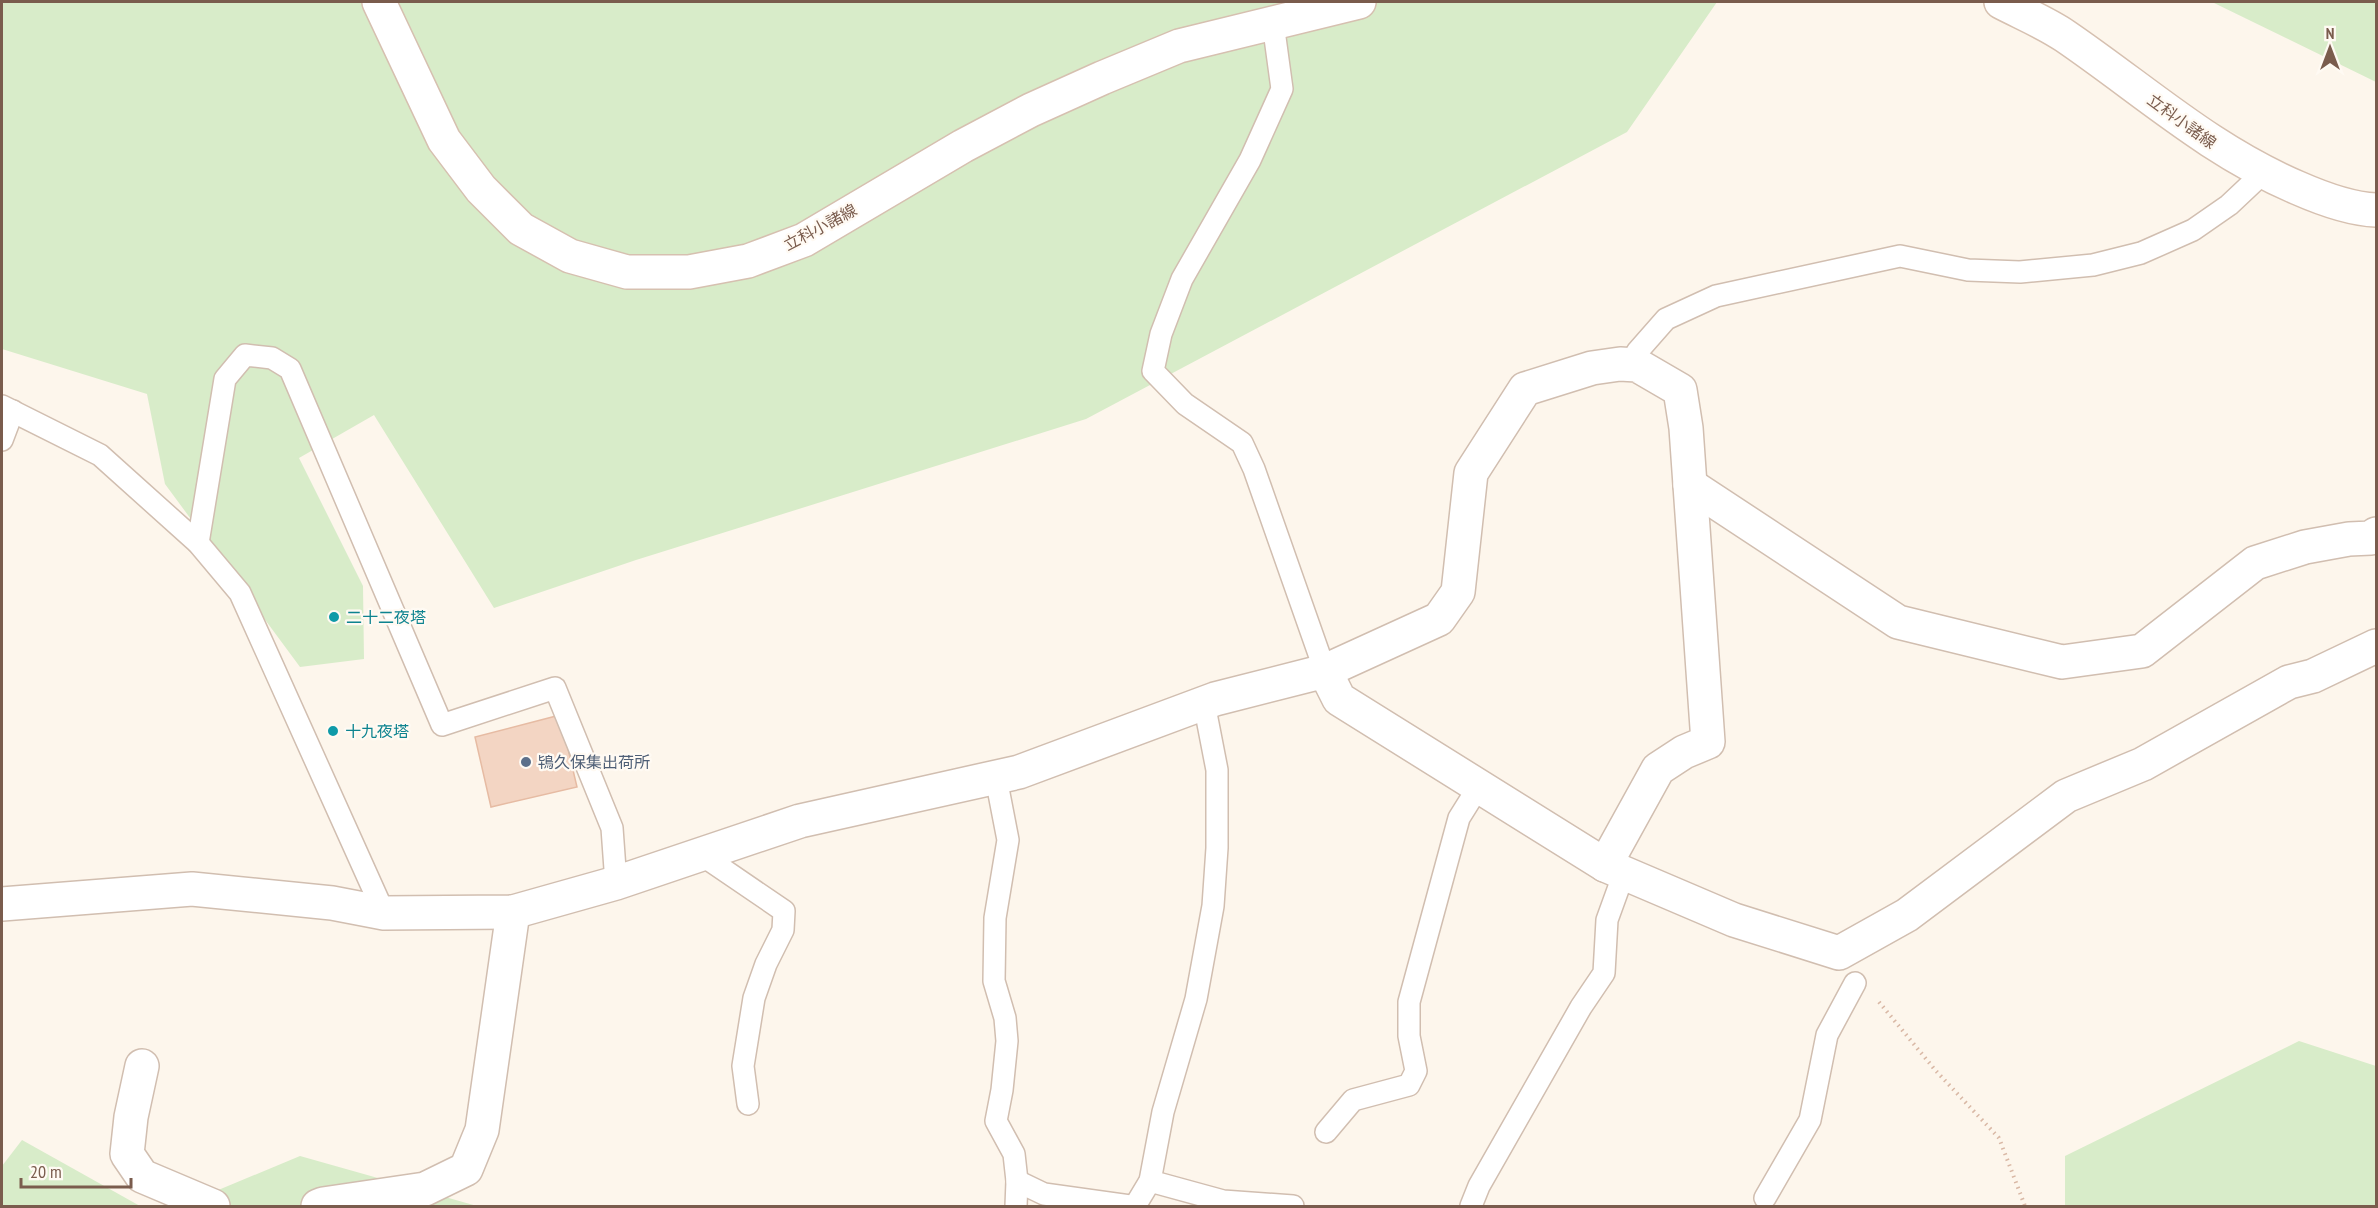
<svg xmlns="http://www.w3.org/2000/svg" width="2378" height="1208" font-family="'PT Sans Narrow','Noto Sans JP',sans-serif">
	<style>
		.green { fill: #d8ecc9 }
		.building { fill: #f3d5c3; stroke: #e6bba3; stroke-width: 1.5 }
		.lines { fill: none; stroke-linecap: round; stroke-linejoin: round }
		.lane-casing { stroke: #d1beb0; stroke-width: 24 }
		.street-casing { stroke: #d1beb0; stroke-width: 36 }
		.secondary-casing { stroke: #d6c0b0; stroke-width: 36 }
		.path { stroke: #d9b8a5; stroke-width: 4; stroke-dasharray: 1.5 4.5; stroke-linecap: butt }
		.lane { stroke: #fff; stroke-width: 21 }
		.street { stroke: #fff; stroke-width: 33 }
		.secondary { stroke: #fff; stroke-width: 33 }
		.culture-dot { fill: #0f9aa8; stroke: #fffaf3; stroke-width: 2 }
		.service-dot { fill: #5c6f8a; stroke: #fffaf3; stroke-width: 2 }
		.labels { text-anchor: middle; dominant-baseline: central; stroke-width: 4.5; stroke-linejoin: round; paint-order: stroke }
		.street-label { font-size: 16px; fill: #7a5c4d; stroke: #fffaf3 }
		.culture-label { font-size: 16px; fill: #0d838f; stroke: #fffaf3; text-anchor: start }
		.service-label { font-size: 16px; fill: #4e5e75; stroke: #fffaf3; text-anchor: start }
	</style>
	<rect width="100%" height="100%" fill="#fdf6ec"/>
	<!-- green -->
	<g class="green">
		<path d="M2 2H1717L1627 132 1086 419 636 560 494 608 374 415 299 458 363 586 364 659 300 667 165 484 147 394 2 349Z"/>
		<path d="M2212 2H2376V82Z"/>
		<path d="M2299 1041 2376 1066V1206H2065V1156Z"/>
		<path d="M22 1140 140 1206H2V1166Z"/>
		<path d="M300 1156 477 1206H180Z"/>
	</g>
	<!-- building -->
	<path class="building" d="M560 715 577 787 491 807 475 737Z"/>
	<g class="lines">
		<!-- lane casing -->
		<g class="lane-casing">
			<g id="lane">
				<path d="M1273 23 1282 89 1250 160 1182 279 1161 334 1153 371 1185 404 1242 443 1254 469 1325 671"/>
				<path d="M1637 365V352L1666 319 1716 296 1900 256 1968 270 2020 272 2093 265 2141 253 2193 230 2229 205 2263 173"/>
				<path d="M2 406 100 455 198 543 240 593 384 913"/>
				<path d="M2 440 13 411"/>
				<path d="M198 543 225 379 245 355 272 358 290 369 442 725 555 688 612 828 616 883"/>
				<path d="M996 778 1008 840 995 918 994 981 1005 1018 1007 1041 1002 1090 996 1121 1014 1154 1017 1181 1016 1206"/>
				<path d="M702 855 784 911 783 930 766 964 754 998 743 1066 748 1104"/>
				<path d="M1326 1132 1353 1100 1409 1085 1416 1071 1409 1036V1002L1459 818 1479 786"/>
				<path d="M1017 1181 1044 1194 1130 1206"/>
				<path d="M1150 1181 1223 1201 1293 1206"/>
				<path d="M1765 1198 1810 1120 1827 1035 1855 983"/>
				<path d="M1135 1206 1150 1181 1163 1112 1196 999 1213 906 1217 848V770L1204 703"/>
				<path d="M1471 1206 1479 1186 1581 1007 1604 973 1607 920 1624 873"/>
			</g>
		</g>
		<!-- street casing -->
		<g class="street-casing">
			<g id="street">
				<path d="M1690 485 1898 622 2062 662 2142 651 2255 563 2305 547 2349 539 2371 538 2376 534"/>
				<path d="M1325 671 1439 619 1458 592 1471 473 1525 389 1592 368 1620 364 1637 365 1680 390 1686 428 1708 742 1684 752 1658 769 1605 865"/>
				<path d="M2 904 192 889 332 903 384 913 513 912 616 883 800 821 1019 772 1215 699 1325 671 1339 699 1605 865 1734 920 1839 953 1907 915 2066 796 2143 764 2289 682 2313 676 2376 646"/>
				<path d="M142 1066 131 1117 127 1154 142 1176 213 1206"/>
				<path d="M318 1206 323 1204 425 1189 466 1169 482 1130 513 912"/>
			</g>
		</g>
		<!-- secondary casing -->
		<g class="secondary-casing">
			<g id="secondary">
				<path d="M379 2 444 140 481 189 521 229 570 256 627 272H689L748 261 804 240 963 146 1031 110 1102 78 1179 46 1359 2"/>
				<path d="M2001 2C2022 13 2046 23 2065 36 2144 90 2209 150 2298 188 2323 199 2350 209 2376 210"/>
			</g>
		</g>
		<!-- path -->
		<path class="path" d="M1879 1002 1936 1071 1999 1138 2025 1206"/>
		<!-- lane -->
		<use href="#lane" class="lane"/>
		<!-- street -->
		<use href="#street" class="street"/>
		<!-- secondary -->
		<use href="#secondary" class="secondary"/>
	</g>
	<!-- markers -->
	<g class="culture-dot">
		<circle cx="334" cy="617" r="6"/>
		<circle cx="333" cy="731" r="6"/>
	</g>
	<circle class="service-dot" cx="526" cy="762" r="6"/>
	<g class="labels">
		<!-- street labels -->
		<g class="street-label">
			<text transform="translate(2182 121) rotate(36)">立科小諸線</text>
			<text transform="translate(820 227) rotate(-28)">立科小諸線</text>
		</g>
		<!-- culture labels -->
		<g class="culture-label">
			<text x="346" y="617">二十二夜塔</text>
			<text x="345" y="731">十九夜塔</text>
		</g>
		<!-- service labels -->
		<g class="service-label">
			<text x="538" y="762">鴇久保集出荷所</text>
		</g>
	</g>
	<!-- border -->
	<rect width="2378" height="1208" fill="none" stroke="#7a5c4d" stroke-width="6"/>
	<!-- north arrow -->
	<g transform="translate(2330 48)" stroke="#fffaf3" stroke-width="4.5" paint-order="stroke">
	<path d="M0-4.5L10 22L0 15L-10 22Z" fill="#7a5c4d"/>
	<text y="-9" font-size="16" font-weight="bold" text-anchor="middle" fill="#7a5c4d">N</text>
	</g>
	<!-- scale -->
	<path d="M21 1178v9h110v-9" fill="none" stroke="#7a5c4d" stroke-width="3"/>
	<text x="30" y="1178" font-size="18" fill="#7a5c4d" stroke="#fffaf3" stroke-width="4.5" paint-order="stroke">20 m</text>
</svg>
